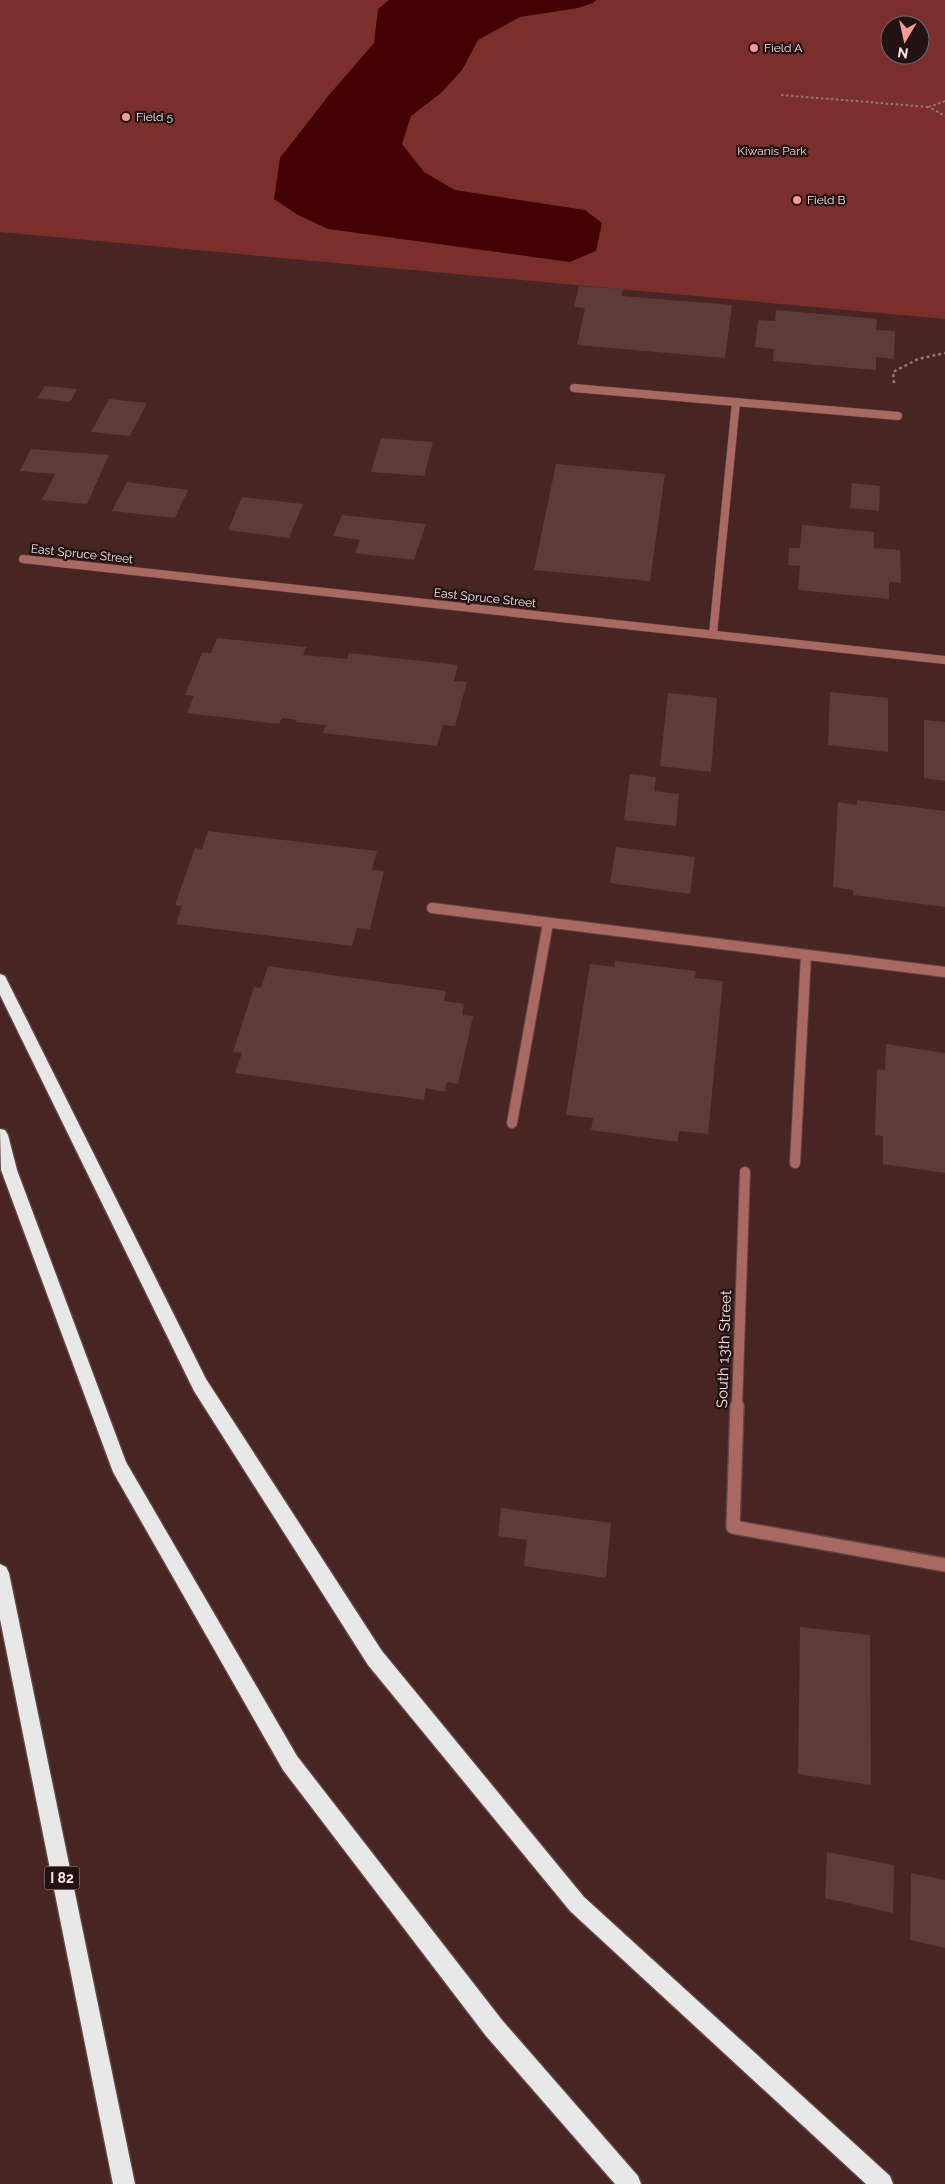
<svg xmlns="http://www.w3.org/2000/svg" width="945" height="2184" font-family="Raleway,sans-serif">
	<style>
		.green { fill: #7b2f2c; fill-rule: evenodd }
		.water { fill: #420002 }
		.building { fill: #5e3b38 }
		.lines { fill: none; stroke-linecap: round; stroke-linejoin: round }
		.lane-far1-casing { stroke: #634442; stroke-width: 9 }
		.lane-casing { stroke: #634442; stroke-width: 12 }
		.street-far2-casing { stroke: #634442; stroke-width: 9 }
		.street-far1-casing { stroke: #634442; stroke-width: 12 }
		.street-casing { stroke: #634442; stroke-width: 16 }
		.highway-casing { stroke: #634442; stroke-width: 3 }
		.path-far1 { stroke: #937775; stroke-width: 2; stroke-dasharray: 2.5 2.5; stroke-linecap: butt }
		.path { stroke: #937775; stroke-width: 2.5; stroke-dasharray: 3 3; stroke-linecap: butt }
		.lane-far1 { stroke: #a96963; stroke-width: 8 }
		.lane { stroke: #a96963; stroke-width: 10 }
		.street-far2 { stroke: #a96963; stroke-width: 8 }
		.street-far1 { stroke: #a96963; stroke-width: 10 }
		.street { stroke: #a96963; stroke-width: 13 }
		.highway { fill: #e8e8e8; fill-rule: evenodd }
		.poi-dot { fill: #f59c94; stroke: #221312; stroke-width: 2 }
		.labels { text-anchor: middle; dominant-baseline: central; stroke-width: 4.5; stroke-linejoin: round; paint-order: stroke }
		.far-poi-label { font-size: 12px; fill: #fbe4e2; stroke: #221312; text-anchor: start }
		.far-park-label { font-size: 12px; fill: #f0d4d1; stroke: #221312 }
		.far-street-label { font-size: 12px; fill: #fbe4e2; stroke: #221312 }
		.shield { fill: #221312; stroke: #baa5a4; stroke-width: 1 }
		.shield-label { font-size: 14px; font-weight: bold; fill: #fbe4e2 }
		.street-label { font-size: 15px; fill: #fbe4e2; stroke: #221312 }
	</style>
	<rect width="100%" height="100%" fill="#462523"/>
	<!-- green -->
	<path class="green" d="M0 0H945V319L0 232ZM890 25H920V55H890Z"/>
	<!-- water -->
	<path class="water" d="M389 0H596L593 3 578 8 520 17 478 40 462 70 441 93 411 116 402 144 424 172 455 190 585 210 602 223 596 251 570 262 328 229 298 215 274 199 280 158 329 95 374 43 378 9Z"/>
	<!-- building -->
	<g class="building">
		<path d="M579 286 623 289 622 296 732 305 725 358 577 345 585 308 574 307Z"/>
		<path d="M776 310 877 319 876 330 895 331 894 359 876 357V370L773 361 774 349 755 347 758 320 775 321Z"/>
		<path d="M45 386 77 389 70 402 37 398Z"/>
		<path d="M109 399 147 403 130 436 91 432Z"/>
		<path d="M381 438 433 442 424 476 371 472Z"/>
		<path d="M31 449 109 455 87 504 42 500 55 474 20 471Z"/>
		<path d="M556 464 665 474 650 581 534 570Z"/>
		<path d="M127 482 188 490 175 518 112 511Z"/>
		<path d="M852 483 880 486 879 511 850 508Z"/>
		<path d="M242 497 303 504 289 538 228 530Z"/>
		<path d="M342 515 426 524 414 560 355 553 360 540 333 536Z"/>
		<path d="M802 525 874 532V548L900 550 901 583 889 582V599L798 590 800 566 788 565 789 548H800Z"/>
		<path d="M217 638 306 647 303 655 347 659 349 653 458 665 454 681 467 682 455 726 443 725 437 746 323 733 326 725 296 722 297 720 282 718 279 724 187 713 194 696 185 695 202 653H211Z"/>
		<path d="M830 692 888 698V752L828 745Z"/>
		<path d="M668 693 717 698 711 772 660 766Z"/>
		<path d="M924 720 945 722V781L924 778Z"/>
		<path d="M630 774 656 777 654 791 679 794 676 826 624 820Z"/>
		<path d="M857 800 945 811V907L853 895V890L833 887 838 802 857 805Z"/>
		<path d="M208 831 377 851 372 870 384 871 370 929 357 928 352 946 176 924 182 906 175 905 195 848 202 849Z"/>
		<path d="M616 847 695 857 690 894 610 883Z"/>
		<path d="M615 961 696 971 695 978 723 981 708 1134 679 1131 678 1142 591 1130 593 1118 566 1115 590 964 615 967Z"/>
		<path d="M268 966 446 991 444 1001 464 1004 462 1015 473 1016 458 1084 447 1082 445 1092 426 1088 424 1100 235 1073 242 1053 233 1052 254 987 261 988Z"/>
		<path d="M886 1044 945 1053V1173L883 1164V1136L875 1135 877 1069 885 1070Z"/>
		<path d="M501 1508 611 1523 606 1578 524 1566 527 1540 498 1536Z"/>
		<path d="M800 1627 870 1635 871 1785 798 1774Z"/>
		<path d="M827 1852 894 1865 893 1913 825 1898Z"/>
		<path d="M911 1873 945 1880V1948L910 1940Z"/>
	</g>
	<g class="lines">
		<!-- lane-far1 casing -->
		<g class="lane-far1-casing">
			<g id="lane-far1">
				<path d="M574 388 898 416"/>
				<path d="M713 634 736 402"/>
			</g>
		</g>
		<!-- lane casing -->
		<g class="lane-casing">
			<g id="lane">
				<path d="M432 908 945 972"/>
				<path d="M512 1123 548 923"/>
				<path d="M795 1163 806 955"/>
			</g>
		</g>
		<!-- street-far2 casing -->
		<g class="street-far2-casing">
			<path id="street-far2" d="M23 559 945 660"/>
		</g>
		<!-- street-far1 casing -->
		<g class="street-far1-casing">
			<path id="street-far1" d="M737 1407 745 1172"/>
		</g>
		<!-- street casing -->
		<g class="street-casing">
			<path id="street" d="M737 1406 733 1527 945 1565"/>
		</g>
		<!-- highway casing -->
		<g class="highway-casing">
			<g id="highway">
				<path d="M0 974 5 976 7 980 206 1379 382 1651 584 1897 890 2176 893 2184H866L570 1911 368 1665 194 1391 0 995Z"/>
				<path d="M0 1129 5 1130 8 1135 17 1170 126 1462 297 1756 502 2020 638 2176 641 2184H615L486 2036 283 1770 113 1472 1 1170Z"/>
				<path d="M0 1564 6 1567 9 1573 135 2184H113L0 1619Z"/>
			</g>
		</g>
		<!-- path-far1 -->
		<g class="path-far1">
			<path d="M781 95 929 107"/>
			<path d="M945 101 929 107 945 116"/>
		</g>
		<!-- path -->
		<path class="path" d="M894 383 893 372 918 359 945 353"/>
		<!-- lane-far1 -->
		<use href="#lane-far1" class="lane-far1"/>
		<!-- lane -->
		<use href="#lane" class="lane"/>
		<!-- street-far2 -->
		<use href="#street-far2" class="street-far2"/>
		<!-- street-far1 -->
		<use href="#street-far1" class="street-far1"/>
		<!-- street -->
		<use href="#street" class="street"/>
		<!-- highway -->
		<use href="#highway" class="highway"/>
	</g>
	<!-- markers -->
	<g class="poi-dot">
		<circle cx="754" cy="48" r="5"/>
		<circle cx="126" cy="117" r="5"/>
		<circle cx="797" cy="200" r="5"/>
	</g>
	<g class="labels">
		<!-- far-poi labels -->
		<g class="far-poi-label">
			<text x="764" y="48">Field A</text>
			<text x="136" y="117">Field 5</text>
			<text x="807" y="200">Field B</text>
		</g>
		<!-- far-park labels -->
		<g class="far-park-label">
			<text x="772" y="151">Kiwanis Park</text>
		</g>
		<!-- far-street labels -->
		<g class="far-street-label">
			<text transform="translate(82 554) rotate(6)">East Spruce Street</text>
			<text transform="translate(485 598) rotate(6)">East Spruce Street</text>
		</g>
		<!-- shield labels -->
		<rect class="shield" x="44.5" y="1866.5" width="35" height="23" rx="4"/>
		<g class="shield-label">
			<text x="62" y="1878">I 82</text>
		</g>
		<!-- street labels -->
		<g class="street-label">
			<text transform="translate(724 1349) rotate(-88)">South 13th Street</text>
		</g>
	</g>
	<!-- north arrow -->
	<g transform="translate(905 40) rotate(189)"><circle r="24" fill="#221312" stroke="#796765"/>
	<path d="M0-4L9 19L0 12L-9 19Z" fill="#f59c94"/>
	<text y="-8" font-size="14" font-weight="bold" text-anchor="middle" fill="#fbe4e2">N</text>
	</g>
</svg>
